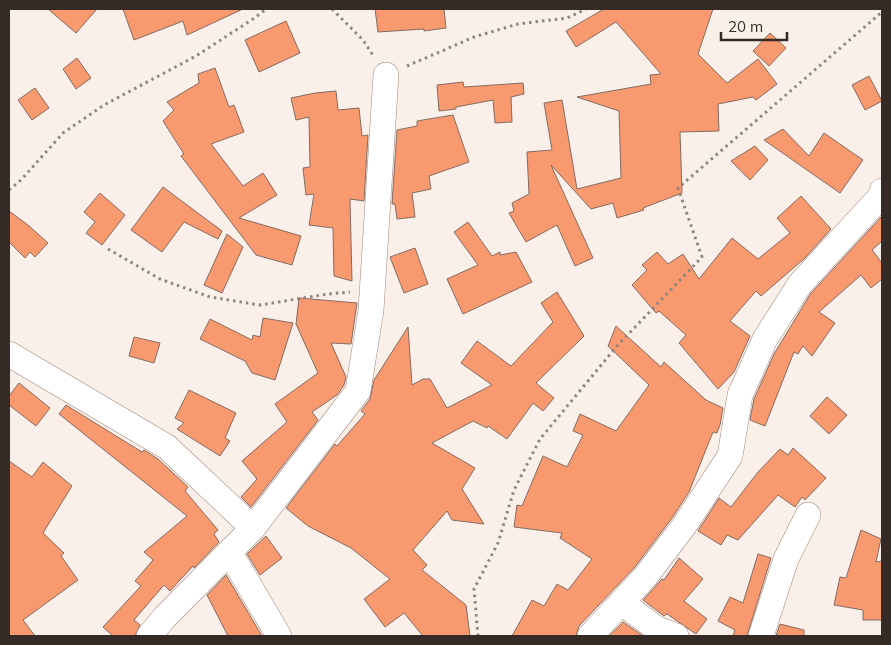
<svg xmlns="http://www.w3.org/2000/svg" width="891" height="645" font-family="Mulish,sans-serif">
	<style>
		.building { fill: #f99970; stroke: #856b60 }
		.lines { fill: none; stroke-linecap: round; stroke-linejoin: round }
		.street-casing { stroke: #a2877c; stroke-width: 26 }
		.path { stroke: #90847f; stroke-width: 3; stroke-dasharray: 2.5 4; stroke-linecap: butt }
		.street { stroke: #fff; stroke-width: 25 }
	</style>
	<rect width="100%" height="100%" fill="#fbefea"/>
	<!-- building -->
	<g class="building">
		<path d="M48 9H97L76 33Z"/>
		<path d="M123 9H243L187 35 183 21 134 40Z"/>
		<path d="M375 9H444L446 28 424 31V29L378 32Z"/>
		<path d="M604 9H713L698 54 727 83 758 59 777 84 756 100 753 97 718 104 719 131 680 132 682 193 643 208 644 210 617 218 613 203 591 209 551 165 593 258 575 266 557 225 526 242 509 213 514 211 512 203 529 194 527 152 552 150 544 103 562 100 577 189 621 178 619 111 577 97 651 84 650 75 661 74 616 22 576 47 566 31Z"/>
		<path d="M286 21 300 53 259 72 245 40Z"/>
		<path d="M770 33 786 48 769 66 753 51Z"/>
		<path d="M77 58 91 78 76 89 63 69Z"/>
		<path d="M215 68 229 107 234 105 244 132 211 144 243 186 263 173 277 195 239 218 301 236 292 265 256 255 181 156 184 154 163 121 174 110 167 102 199 83 198 74Z"/>
		<path d="M869 76 882 101 865 110 852 85Z"/>
		<path d="M463 82 464 87 523 83 524 94 511 97 512 122 495 123 493 100 456 107V109L439 111 437 85Z"/>
		<path d="M35 88 49 108 32 120 18 100Z"/>
		<path d="M336 91 338 110 359 108 362 136 368 135 364 201 350 199 352 281 334 276 333 228 309 225 314 194 306 195 303 168 310 167 309 117 296 120 291 98 315 93Z"/>
		<path d="M453 115 469 162 429 176 431 189 412 193 415 217 397 219 395 204H392L397 130 417 126V121Z"/>
		<path d="M783 129 809 156 824 133 863 160 840 193 764 140Z"/>
		<path d="M755 146 768 160 750 180 731 161Z"/>
		<path d="M163 187 222 231 218 239 184 222 162 252 131 230Z"/>
		<path d="M100 193 125 215 102 245 86 233 95 222 84 212Z"/>
		<path d="M801 196 831 229 805 258 761 296 756 291 730 321 750 336 734 372 718 389 679 343 686 335 659 311 656 313 632 285 647 270 642 265 657 252 668 264 683 254 699 279 732 238 758 259 790 233 777 218Z"/>
		<path d="M9 211 28 225 48 243 35 257 30 252 25 258 9 242Z"/>
		<path d="M882 216V241L872 250 882 263V279L871 288 861 275 819 312 835 323 812 356 803 346 798 354 794 352 765 426 750 420 754 399 774 354 811 293Z"/>
		<path d="M468 222 492 256 500 252V255L516 252 532 282 463 314 447 279 478 265 454 232Z"/>
		<path d="M227 234 243 247 222 293 204 285Z"/>
		<path d="M415 248 428 284 404 293 390 257Z"/>
		<path d="M557 292 584 336 536 383 554 398 543 411 533 403 507 439 488 426 487 428 473 421 432 443 475 468 462 489 484 524 452 520 447 511 413 550 427 565 422 570 466 605 470 636H423L404 613 385 627 364 599 390 579 351 548 308 526 286 508 335 444 337 446 365 414 361 411 370 399 374 380 408 327 412 385 423 379H430L447 408 492 385 461 363 477 341 511 366 553 322 541 303Z"/>
		<path d="M299 298 357 303 351 344 331 343 346 377 344 385 337 395 312 412 318 420 251 507 241 497 257 479 242 461 287 422 275 404 318 373 296 324Z"/>
		<path d="M263 318 293 323 275 380 252 373 245 361 200 339 210 319 252 340 253 335 260 337Z"/>
		<path d="M616 326 661 367 664 362 706 400 723 408 720 425 717 433 713 432 689 492 672 518 634 568 579 626 576 636H512L532 600 544 606 557 584 568 590 592 559 560 538 562 533 514 527 517 505 522 506 543 456 567 467 583 435 573 431 580 414 616 431 649 385 608 346Z"/>
		<path d="M134 337 160 343 154 363 129 356Z"/>
		<path d="M19 383 50 408 36 426 9 405V396Z"/>
		<path d="M189 390 236 413 225 438 230 441 220 456 177 429 184 423 175 418Z"/>
		<path d="M827 397 847 415 829 434 810 416Z"/>
		<path d="M66 405 142 452 144 450 158 459 188 487 185 491 218 530 214 534 219 542 194 568 193 566 170 591 164 585 134 620 140 625 135 636H113L103 627 141 586 135 581 153 560 144 552 187 516 59 414Z"/>
		<path d="M793 448 826 478 805 500 802 497 795 507 778 495 738 540 727 535 721 545 698 531 719 498 731 507 758 472 780 449 788 455Z"/>
		<path d="M9 461 32 477 43 462 72 486 43 533 64 553 61 556 78 580 23 620 35 636H9Z"/>
		<path d="M861 530 881 539 876 562 882 561V620H863V610L834 605 840 577 846 578Z"/>
		<path d="M266 536 282 558 260 575 247 554Z"/>
		<path d="M758 554 771 558 747 636H733L735 630 718 621 730 597 743 603Z"/>
		<path d="M679 558 703 579 684 601 707 619 696 634 667 614 664 616 643 600 662 579 664 580Z"/>
		<path d="M226 575 262 636H228L207 595Z"/>
		<path d="M623 622 643 636H609Z"/>
		<path d="M780 624 804 630V636H776Z"/>
	</g>
	<g class="lines">
		<!-- street casing -->
		<g class="street-casing">
			<g id="street">
				<path d="M9 354 167 447 253 528"/>
				<path d="M230 553 279 636"/>
				<path d="M622 603 657 629 676 636"/>
				<path d="M149 636 165 617 253 528 358 391 371 310 386 75"/>
				<path d="M590 636 645 577 684 526 730 456 740 395 765 339 800 284 881 196 882 191"/>
				<path d="M761 636 786 559 808 515"/>
			</g>
		</g>
		<!-- path -->
		<g class="path">
			<path d="M332 9 363 40 374 57"/>
			<path d="M407 66 474 37 518 24 567 18 586 9"/>
			<path d="M9 190 21 180 63 133 104 105 196 56 253 19 266 9"/>
			<path d="M108 249 160 279 210 297 260 305 328 294 350 292"/>
			<path d="M478 636 474 589 498 543 514 490 540 439 617 346 702 257 678 188 882 12"/>
		</g>
		<!-- street -->
		<use href="#street" class="street"/>
	</g>
	<!-- border -->
	<rect width="891" height="645" fill="none" stroke="#352a25" stroke-width="20"/>
	<!-- scale -->
	<path d="M721 32v8h66v-8" fill="none" stroke="#352a25" stroke-width="2.5"/>
	<text x="728" y="32" font-size="15" fill="#352a25" stroke="#fbefea" stroke-width="4" paint-order="stroke">20 m</text>
</svg>
